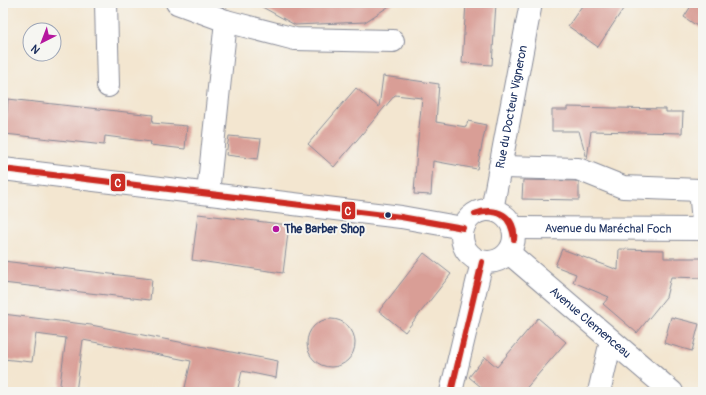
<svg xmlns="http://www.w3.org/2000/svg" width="706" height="395" font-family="Pangolin,sans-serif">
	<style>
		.building { fill: #d99e96 }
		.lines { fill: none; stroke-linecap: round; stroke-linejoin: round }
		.minor-casing { stroke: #878a97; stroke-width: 24 }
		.minor { stroke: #fff; stroke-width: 22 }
		.bus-1-casing { stroke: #f6f6f2; stroke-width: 9 }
		.bus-1 { stroke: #cc2c24; stroke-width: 6 }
		.bus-dot { fill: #1b2f5e; stroke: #f6f6f2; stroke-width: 1.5 }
		.poi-dot { fill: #b5179e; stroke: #f6f6f2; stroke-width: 1.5 }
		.labels { text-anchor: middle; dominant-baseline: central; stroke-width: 4; stroke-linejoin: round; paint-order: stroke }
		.street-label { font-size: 12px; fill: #1b2f5e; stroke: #f6f6f2 }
		.poi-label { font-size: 12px; font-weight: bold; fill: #1b2f5e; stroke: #f6f6f2; text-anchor: start }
		.line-badge { stroke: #f6f6f2; stroke-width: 1.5 }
		.badge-label { font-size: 11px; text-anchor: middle; font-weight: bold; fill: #fff }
	</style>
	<rect width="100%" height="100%" fill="#f6f6f2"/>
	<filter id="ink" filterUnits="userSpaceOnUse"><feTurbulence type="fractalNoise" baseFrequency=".025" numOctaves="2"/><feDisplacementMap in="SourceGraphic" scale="8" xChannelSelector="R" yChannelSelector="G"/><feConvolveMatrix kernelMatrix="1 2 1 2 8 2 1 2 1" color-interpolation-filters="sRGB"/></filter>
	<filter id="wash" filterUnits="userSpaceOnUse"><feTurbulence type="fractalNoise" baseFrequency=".012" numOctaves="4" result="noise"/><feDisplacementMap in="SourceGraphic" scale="16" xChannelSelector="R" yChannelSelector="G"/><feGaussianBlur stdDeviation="0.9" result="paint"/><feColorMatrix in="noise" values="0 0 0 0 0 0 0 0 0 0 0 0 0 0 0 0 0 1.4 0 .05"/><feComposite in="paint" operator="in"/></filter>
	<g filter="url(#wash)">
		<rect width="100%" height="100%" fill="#f3e6d0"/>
		<g id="blocks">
			<!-- building -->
			<g class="building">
				<path d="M255 3H394L365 22 295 25Z"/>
				<path d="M466 3H496L492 65 462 63Z"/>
				<path d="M584 3H627L598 47 568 26Z"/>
				<path d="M693 3H703V30L684 17Z"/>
				<path d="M383 76 439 84 436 122 466 127 468 121 486 125 477 169 433 161 431 195 414 194 417 148 422 98 395 95 334 167 308 144 356 88 379 107Z"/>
				<path d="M8 99 153 115 152 123 187 126 185 149 150 145 151 142 105 136 104 145 5 134Z"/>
				<path d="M567 107 666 109V112H683L682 133 591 131 587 159 579 131H552V110H567Z"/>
				<path d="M229 136 261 139 258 159 226 155Z"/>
				<path d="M523 180 575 181 579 183V200L522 199Z"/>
				<path d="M198 214 289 225 283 273 192 260Z"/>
				<path d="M562 249 618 270 619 249 664 250V258H703V278L671 277 666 297 637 333 603 304 609 297 573 282 576 274 555 266Z"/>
				<path d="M424 253 451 274 405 332 379 311Z"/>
				<path d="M3 261 152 279 150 300 3 283Z"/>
				<path d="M3 314 91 325 278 361 276 378 242 371 237 392H184L191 361 83 340 76 392H59L66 338 36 334 32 362 3 359Z"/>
				<path d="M671 317 699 324 692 351 664 343Z"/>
				<path d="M538 318 566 342 523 392H487L469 377 485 357 497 367Z"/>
				<circle cx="331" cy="343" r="24"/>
			</g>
		</g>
	</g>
	<g filter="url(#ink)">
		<use href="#blocks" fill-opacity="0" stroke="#878a97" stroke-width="1"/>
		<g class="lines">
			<!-- minor casing -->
			<g class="minor-casing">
				<g id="minor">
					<path d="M106 3 108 86"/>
					<path d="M177 3 226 21"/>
					<path d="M500 167 578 169 623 187 700 190 703 222"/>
					<path d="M3 169 401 217 463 228"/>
					<path d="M208 193 226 21 295 39 393 41"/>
					<circle cx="488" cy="236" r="26"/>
					<path id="s1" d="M492 210 531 3"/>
					<path id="s2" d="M513 228 703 229"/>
					<path id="s3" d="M509 253 672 392"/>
					<path d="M451 392 482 262"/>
					<path d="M599 392 611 341"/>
				</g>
			</g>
			<!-- minor -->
			<use href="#minor" class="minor"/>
			<!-- bus-1 casing -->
			<g class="bus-1-casing">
				<g id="bus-1">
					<path d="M3 169 401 217 463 228"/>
					<path d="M475 214C495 205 517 217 514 239"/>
					<path d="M475 214C498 208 511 214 514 239"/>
					<path d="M451 392 482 262"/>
				</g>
			</g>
			<!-- bus-1 -->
			<use href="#bus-1" class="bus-1"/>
		</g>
	</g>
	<!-- markers -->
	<circle class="bus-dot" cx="388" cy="215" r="3.5"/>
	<circle class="poi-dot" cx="276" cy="229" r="4"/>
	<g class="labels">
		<!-- street labels -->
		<g class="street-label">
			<text stroke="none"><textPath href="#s1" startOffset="105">Rue du Docteur Vigneron</textPath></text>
			<text stroke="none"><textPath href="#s2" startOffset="95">Avenue du Maréchal Foch</textPath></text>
			<text stroke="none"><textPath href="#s3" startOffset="107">Avenue Clemenceau</textPath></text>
		</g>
		<!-- poi labels -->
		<g class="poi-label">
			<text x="284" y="229">The Barber Shop</text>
		</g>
	</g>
	<g class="line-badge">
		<rect x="110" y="173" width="16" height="19" rx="4" fill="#cc2c24"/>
		<rect x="341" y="201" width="15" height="19" rx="4" fill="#cc2c24"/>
	</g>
	<g class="badge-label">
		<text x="118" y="187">C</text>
		<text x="348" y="215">C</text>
	</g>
	<!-- margin -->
	<rect width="706" height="395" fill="none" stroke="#f6f6f2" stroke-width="16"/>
	<!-- north arrow -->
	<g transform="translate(42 42) rotate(222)"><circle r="19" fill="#f6f6f2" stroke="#9ea6b7"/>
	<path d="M0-3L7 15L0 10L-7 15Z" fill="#b5179e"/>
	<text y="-6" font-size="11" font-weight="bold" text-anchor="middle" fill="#1b2f5e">N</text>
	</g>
</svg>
